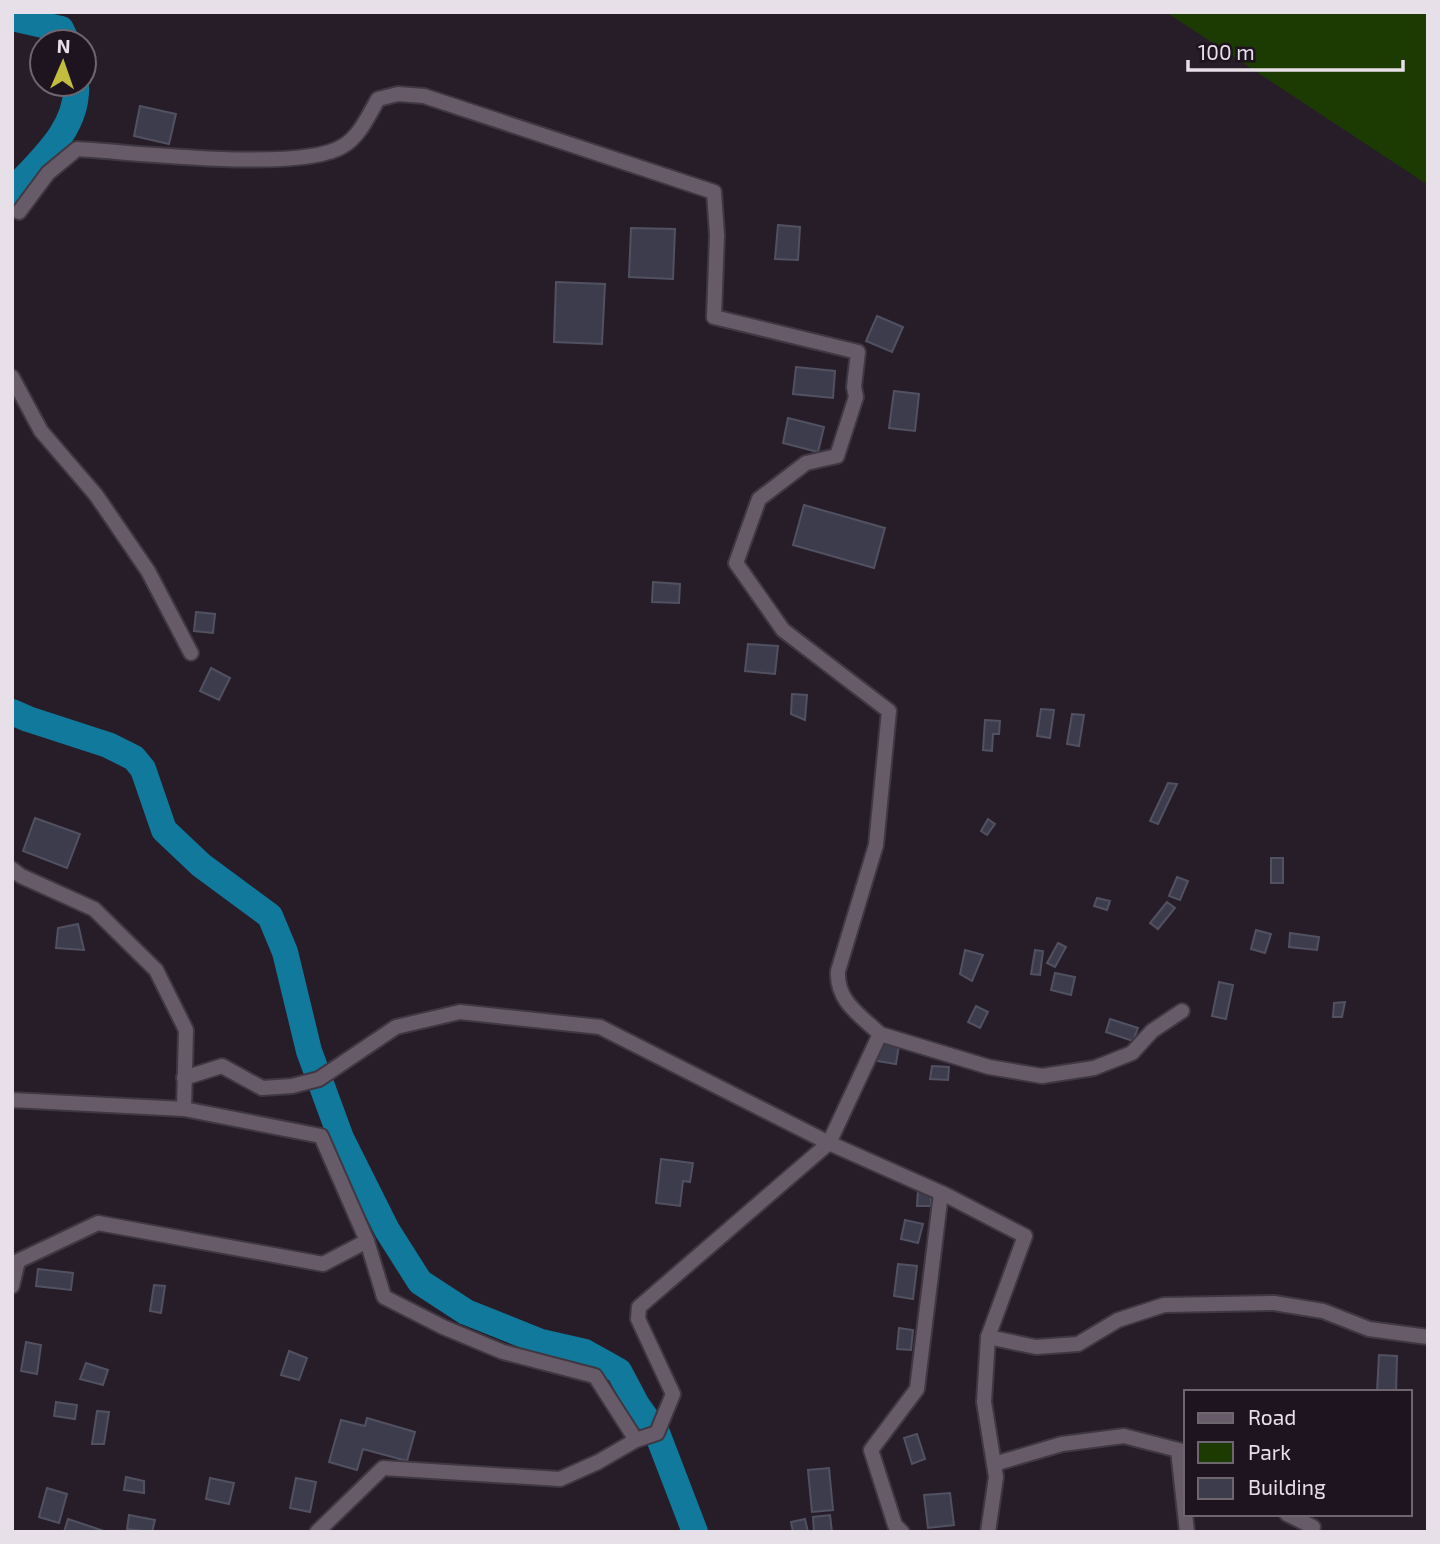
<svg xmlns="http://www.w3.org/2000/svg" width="1440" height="1544" font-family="'Exo 2',sans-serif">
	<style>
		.green { fill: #1c3b03 }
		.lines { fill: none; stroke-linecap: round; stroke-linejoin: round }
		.river { stroke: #11799c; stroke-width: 26 }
		.building { fill: #3c3c4c; stroke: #515161; stroke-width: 2 }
		.minor-casing { stroke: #3f3741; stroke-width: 18 }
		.minor { stroke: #675b69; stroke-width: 14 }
	</style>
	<rect width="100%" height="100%" fill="#271d29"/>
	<!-- green -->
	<path class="green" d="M1166 12H1428V185Z"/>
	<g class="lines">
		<!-- river -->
		<g class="river">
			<path d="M12 18 61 29 67 42"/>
			<path d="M12 191C39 161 79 129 76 84"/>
			<path d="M12 712 28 719 108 745 134 758 143 769 164 830 201 865 270 916 285 952 309 1051 341 1138 387 1230 420 1282 466 1312 541 1342 585 1352 619 1371 637 1405 657 1433 695 1532"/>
		</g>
	</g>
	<!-- building -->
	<g class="building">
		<path d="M140 106 176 114 169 144 134 136Z"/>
		<path d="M778 225 800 227 798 260 775 259Z"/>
		<path d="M631 228 675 229 673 279 629 277Z"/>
		<path d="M556 282 605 284 602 344 554 342Z"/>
		<path d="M877 316 903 327 892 352 866 341Z"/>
		<path d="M796 367 835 371 833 398 793 394Z"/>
		<path d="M894 391 919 394 915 431 889 428Z"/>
		<path d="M788 418 824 427 818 452 783 443Z"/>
		<path d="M804 505 885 528 874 568 793 545Z"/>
		<path d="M653 582 680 584 679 603 652 602Z"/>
		<path d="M196 612 215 614 213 633 194 631Z"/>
		<path d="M748 644 778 646 775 674 745 671Z"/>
		<path d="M211 668 230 678 219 700 200 691Z"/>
		<path d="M792 694 807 695 805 720 791 714Z"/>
		<path d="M1041 709 1054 710 1050 738 1037 736Z"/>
		<path d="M1072 714 1084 715 1079 746 1067 744Z"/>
		<path d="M985 720 1000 721 999 734H993L992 751 983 750Z"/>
		<path d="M1168 783 1177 784 1158 824 1150 821Z"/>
		<path d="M35 818 80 834 67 868 23 851Z"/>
		<path d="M988 819 995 824 987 835 981 831Z"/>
		<rect x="1271" y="858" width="12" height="25"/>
		<path d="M1177 877 1188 881 1180 900 1169 896Z"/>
		<path d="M1097 898 1110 901 1107 910 1094 906Z"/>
		<path d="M1167 902 1175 908 1158 929 1150 923Z"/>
		<path d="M78 924 84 950 56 948 58 928Z"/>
		<path d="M1256 930 1271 934 1265 953 1251 949Z"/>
		<path d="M1290 933 1319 937 1317 950 1289 947Z"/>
		<path d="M1058 943 1066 947 1055 967 1047 963Z"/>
		<path d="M965 950 983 955 972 981 960 974Z"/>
		<path d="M1035 950 1043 951 1040 975 1031 974Z"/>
		<path d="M1055 973 1075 977 1071 995 1051 990Z"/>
		<path d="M1219 982 1233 985 1226 1019 1212 1016Z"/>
		<path d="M1345 1002 1342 1017H1333L1334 1003Z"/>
		<path d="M976 1006 988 1012 980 1028 968 1022Z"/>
		<path d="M1110 1019 1138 1028 1133 1041 1106 1032Z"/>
		<path d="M880 1042 899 1045 896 1064 877 1061Z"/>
		<path d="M932 1066 949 1067 948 1080 930 1079Z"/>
		<path d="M661 1159 693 1163 690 1182 683 1181 680 1206 656 1203Z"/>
		<path d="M918 1190 931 1191V1206H917Z"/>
		<path d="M905 1220 923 1224 918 1243 901 1239Z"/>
		<path d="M898 1264 917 1266 913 1299 894 1296Z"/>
		<path d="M38 1269 73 1273 71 1290 36 1286Z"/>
		<path d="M154 1285 165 1286 161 1313 150 1311Z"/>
		<path d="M899 1328 913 1330 911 1350 897 1349Z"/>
		<path d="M26 1342 41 1345 37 1374 21 1371Z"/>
		<path d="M289 1351 307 1358 299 1380 281 1375Z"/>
		<path d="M1379 1355 1397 1356 1396 1392H1377Z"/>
		<path d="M86 1363 108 1370 103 1385 80 1379Z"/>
		<path d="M56 1402 77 1405 75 1419 54 1416Z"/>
		<path d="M97 1411 109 1412 104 1444H92Z"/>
		<path d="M367 1418 415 1432 407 1461 363 1449 357 1470 329 1462 341 1420 365 1426Z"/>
		<path d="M917 1434 925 1459 912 1464 904 1438Z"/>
		<path d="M829 1468 833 1510 812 1512 808 1470Z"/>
		<path d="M126 1477 144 1481V1493L124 1490Z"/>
		<path d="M210 1478 234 1483 229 1504 206 1499Z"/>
		<path d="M296 1478 316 1482 310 1512 290 1508Z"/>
		<path d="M47 1488 67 1494 59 1523 39 1517Z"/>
		<path d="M950 1493 954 1525 928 1528 924 1495Z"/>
		<path d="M129 1515 155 1520 152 1532 127 1529Z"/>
		<path d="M830 1515 832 1532H814L813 1517Z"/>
		<path d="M68 1519 104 1531V1532H64Z"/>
		<path d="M805 1519 808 1532H793L791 1522Z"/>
	</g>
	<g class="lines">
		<!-- minor casing -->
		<g class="minor-casing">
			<g id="minor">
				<path d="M19 212 48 173 77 149C133 152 301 173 343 146 359 137 369 115 378 99L398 94 424 96 714 192 717 235 714 317 858 352 854 387 856 397 837 456 806 463 759 499 736 563 783 630 889 711 876 845 838 971C836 1001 860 1015 880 1034"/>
				<path d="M12 377 41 431 96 495 148 571 191 653"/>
				<path d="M12 869 21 876 94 909 156 970 186 1030 184 1109"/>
				<path d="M184 1078 222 1066 262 1088 292 1086 319 1079 396 1027 460 1012 600 1027 829 1143 946 1195 1025 1236 988 1337 984 1402 996 1477 988 1532"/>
				<path d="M12 1100 184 1109 321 1136 367 1241 384 1297 443 1327 503 1352 595 1376 636 1440"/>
				<path d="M12 1286 18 1261 98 1223 323 1264 367 1241"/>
				<path d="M988 1337 1036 1347 1078 1344 1118 1320 1164 1305 1274 1303 1323 1311 1369 1329 1428 1337"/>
				<path d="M1178 1450 1187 1532"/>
				<path d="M994 1464 1062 1444 1124 1436 1186 1452"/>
				<path d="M1287 1514 1313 1527"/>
				<path d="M317 1532 383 1468 560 1479 598 1462 636 1440 657 1433 673 1394 638 1319 639 1307 829 1143 880 1034 989 1067 1042 1076 1094 1068 1132 1053 1152 1031 1182 1011"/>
				<path d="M902 1532 895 1525 871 1450 917 1389 941 1193"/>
			</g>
		</g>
		<!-- minor -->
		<use href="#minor" class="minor"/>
	</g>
	<!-- border -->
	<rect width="1440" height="1544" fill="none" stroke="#e7e0e8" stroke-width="28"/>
	<!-- legend -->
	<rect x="1184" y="1390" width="228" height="126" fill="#1d141f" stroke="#6e666f" stroke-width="2"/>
	<rect x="1198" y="1413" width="35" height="10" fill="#675b69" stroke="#6e666f" stroke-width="2"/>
	<text x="1248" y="1425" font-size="21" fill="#e7e0e8">Road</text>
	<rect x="1198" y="1442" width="35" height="21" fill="#1c3b03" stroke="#6e666f" stroke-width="2"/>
	<text x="1248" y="1460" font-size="21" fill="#e7e0e8">Park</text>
	<rect x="1198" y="1478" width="35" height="21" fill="#3c3c4c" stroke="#6e666f" stroke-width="2"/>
	<text x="1248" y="1495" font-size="21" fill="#e7e0e8">Building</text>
	<!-- north arrow -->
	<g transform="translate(63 63) rotate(2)"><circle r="33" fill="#1d141f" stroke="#6e666f" stroke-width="2"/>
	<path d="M0-5L12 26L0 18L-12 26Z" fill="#c2bd3f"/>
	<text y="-10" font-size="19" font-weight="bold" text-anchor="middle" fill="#e7e0e8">N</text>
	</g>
	<!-- scale -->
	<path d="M1188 60v10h215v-10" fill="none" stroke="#e7e0e8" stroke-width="3.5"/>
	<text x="1198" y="60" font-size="21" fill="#e7e0e8" stroke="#1d141f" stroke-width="5" paint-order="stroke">100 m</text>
</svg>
